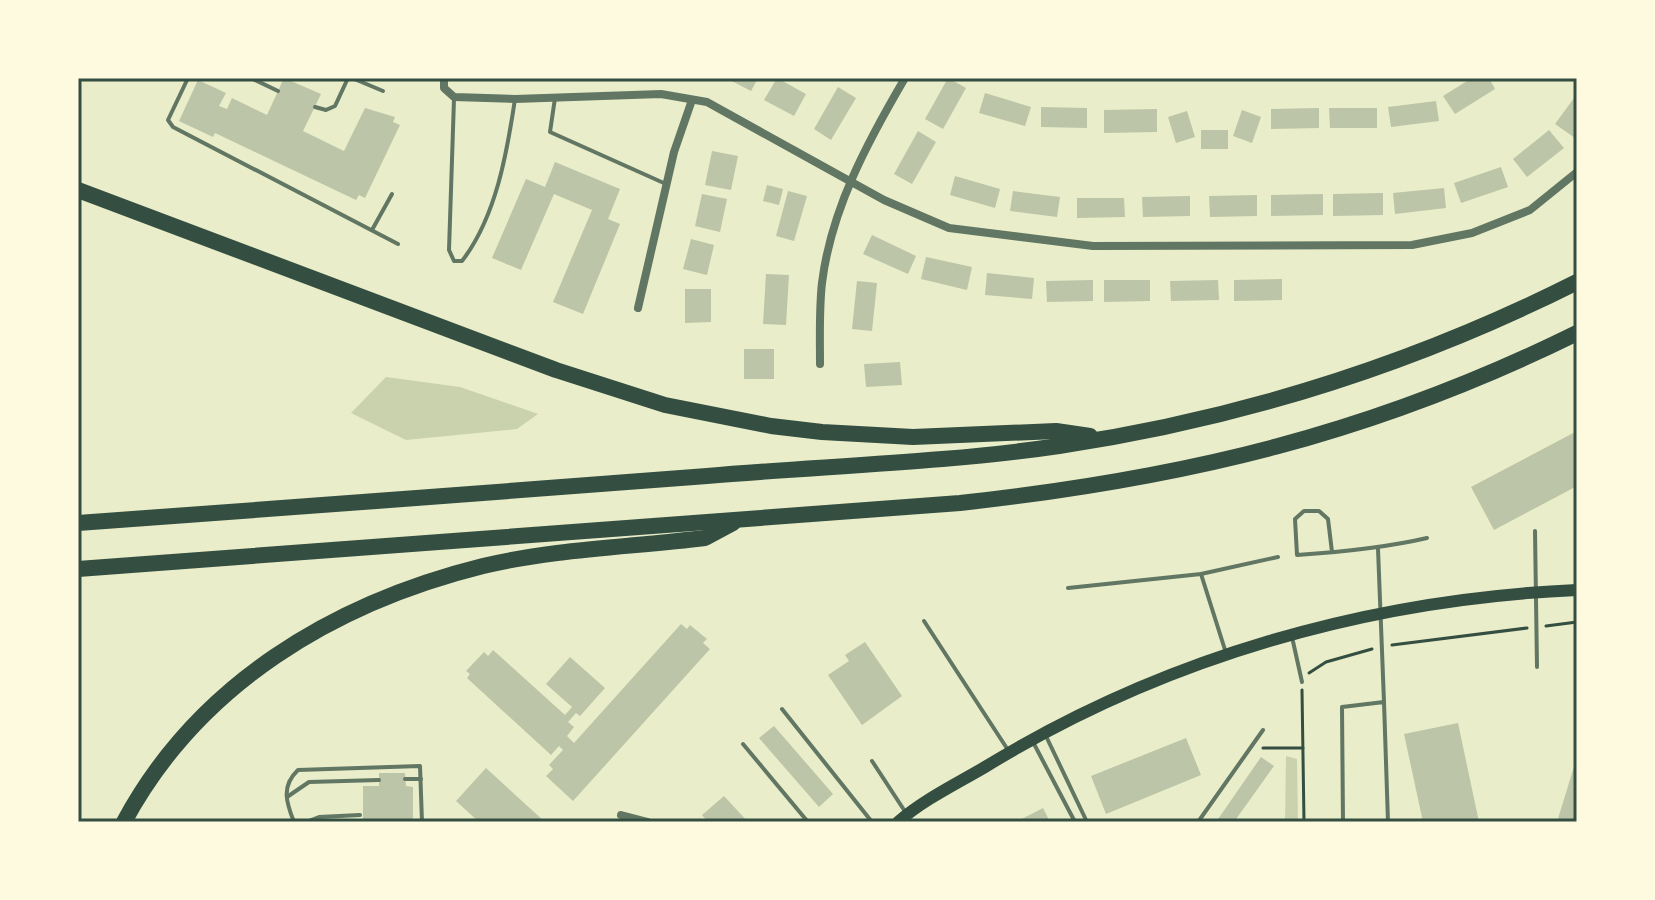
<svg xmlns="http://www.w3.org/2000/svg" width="1655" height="900" font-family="Arial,sans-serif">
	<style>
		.green { fill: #cad2ad }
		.building { fill: #bcc5a7 }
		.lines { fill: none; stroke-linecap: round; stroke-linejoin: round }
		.path { stroke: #344e41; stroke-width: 3 }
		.service { stroke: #617663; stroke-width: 4 }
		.minor { stroke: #617663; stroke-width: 8 }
		.secondary { stroke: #344e41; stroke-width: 12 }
		.motorway { stroke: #344e41; stroke-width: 16 }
		.neatline { fill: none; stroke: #344e41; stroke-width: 3 }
	</style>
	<rect width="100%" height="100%" fill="#e9edc9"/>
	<!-- green -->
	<g class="green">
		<path d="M386 377 460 387 538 414 517 429 406 440 351 413Z"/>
		<path d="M1286 756 1297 759 1298 822H1285Z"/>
	</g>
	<!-- building -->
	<g class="building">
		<path d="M284 78 321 94 303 131 344 151 365 108 395 117 393 122 400 125 365 198 359 195 356 200 215 133 213 137 179 121 198 80 226 93 219 106 227 109 232 98 267 115Z"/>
		<path d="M726 78H758L751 91Z"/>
		<path d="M777 78 806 94 794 116 764 100Z"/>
		<path d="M948 78 966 88 943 129 925 119Z"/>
		<path d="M1472 78H1489L1495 89 1455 114 1443 96Z"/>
		<path d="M838 87 856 98 831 140 814 129Z"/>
		<path d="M985 93 1031 107 1025 126 979 113Z"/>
		<path d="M1577 94V135L1575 138 1555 124Z"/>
		<path d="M1436 101 1439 121 1391 127 1388 107Z"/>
		<path d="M1041 107 1087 108V128L1041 127Z"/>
		<path d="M1319 108V128L1271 129V109Z"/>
		<path d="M1329 108H1377V128H1330Z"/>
		<path d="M1157 109V132L1104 133V110Z"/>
		<path d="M1242 110 1261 117 1252 143 1233 136Z"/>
		<path d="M1187 111 1195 137 1176 143 1168 117Z"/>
		<rect x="1201" y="130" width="27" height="19"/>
		<path d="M1549 130 1564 148 1527 177 1513 159Z"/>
		<path d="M918 131 936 142 912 184 894 174Z"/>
		<path d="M712 151 738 156 731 190 705 185Z"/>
		<path d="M555 162 620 189 608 219 620 224 583 314 553 302 592 210 554 194 521 270 492 258 526 179 545 187Z"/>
		<path d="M1501 167 1508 187 1461 203 1454 183Z"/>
		<path d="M955 176 1000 189 995 208 950 195Z"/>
		<path d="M767 185 783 189 779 205 763 201Z"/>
		<path d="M1444 188 1446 208 1395 214 1393 193Z"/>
		<path d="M788 191 807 196 794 241 776 236Z"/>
		<path d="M1013 191 1060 197 1057 217 1010 211Z"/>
		<path d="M1383 193V215L1333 216V194Z"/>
		<path d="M702 194 727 199 720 232 695 226Z"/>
		<path d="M1323 194V215L1271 216V195Z"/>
		<path d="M1257 195V216L1210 217 1209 196Z"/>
		<path d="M1190 196V216L1143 217 1142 197Z"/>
		<path d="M1077 198H1124L1125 217 1077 218Z"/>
		<path d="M872 235 916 256 908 274 863 254Z"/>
		<path d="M691 239 714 245 707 275 683 269Z"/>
		<path d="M926 257 972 267 967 290 921 279Z"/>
		<path d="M987 273 1034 278 1032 299 985 295Z"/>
		<path d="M766 274 789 275 786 325 763 324Z"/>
		<path d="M1282 279V300L1234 301V280Z"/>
		<path d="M1093 280V301L1047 302 1046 281Z"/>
		<path d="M1104 280H1150V301L1104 302Z"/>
		<path d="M1218 280 1219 300 1171 301 1170 281Z"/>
		<path d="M857 281 877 283 872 331 852 329Z"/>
		<path d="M685 289H711V322L685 323Z"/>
		<rect x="744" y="349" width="30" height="30"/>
		<path d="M900 362 902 385 866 387 864 364Z"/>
		<path d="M1577 431V486L1494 530 1471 487Z"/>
		<path d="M681 624 687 629 690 625 707 639 703 643 710 649 573 801 546 776 553 769 549 765 563 750 559 746 551 755 467 678 470 674 466 671 484 652 488 656 493 650 565 715 572 707 546 684 570 657 605 688 580 716 576 713 568 722 574 727 567 736 574 743Z"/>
		<path d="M865 642 902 696 862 725 828 675 849 661 845 655Z"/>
		<path d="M1458 723 1479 822H1423L1404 734Z"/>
		<path d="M774 726 833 794 819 807 759 738Z"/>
		<path d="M1186 738 1201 775 1106 814 1091 776Z"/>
		<path d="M1261 757 1274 766 1234 822H1216Z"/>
		<path d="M1576 760 1577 822H1557Z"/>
		<path d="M486 768 545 822H479L456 801Z"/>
		<path d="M379 773H405L406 786 413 787V822H363V786H379Z"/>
		<path d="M724 796 748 822H708L702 815Z"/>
		<path d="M1043 808 1050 822H1016Z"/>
	</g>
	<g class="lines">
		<!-- path -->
		<g class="path">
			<path d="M1546 626 1577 622"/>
			<path d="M1392 645 1527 628"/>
			<path d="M1309 673 1326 662 1372 649"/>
			<path d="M1302 690 1304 822"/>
			<path d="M1263 748H1303"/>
		</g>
		<!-- service -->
		<g class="service">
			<path d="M188 78 168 120 173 127 398 244"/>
			<path d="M251 78 278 91"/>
			<path d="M352 78 383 91"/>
			<path d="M555 98 550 132 666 184"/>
			<path d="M454 99 449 250 454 261H462C496 217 507 153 515 99"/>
			<path d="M315 107 326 110 335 106 348 78"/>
			<path d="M372 230 392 194"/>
			<path d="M1535 531 1537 667"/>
			<path d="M1378 549 1384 702"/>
			<path d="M1332 552 1328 519 1319 511H1304L1295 519 1297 555C1342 552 1384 548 1427 538"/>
			<path d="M1201 574 1226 653"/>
			<path d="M1068 588 1201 574 1278 557"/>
			<path d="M924 621 1008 750"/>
			<path d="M1292 637 1302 682"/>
			<path d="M782 709 872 822"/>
			<path d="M1045 734 1087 822"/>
			<path d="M1033 742 1075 822"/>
			<path d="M743 744 808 822"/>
			<path d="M872 761 906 813"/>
			<path d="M405 779H421"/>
			<path d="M287 797 309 782 379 780"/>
			<path d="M294 822C286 802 281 786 298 770L420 766 422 822"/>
			<path d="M306 822 319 817 360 815"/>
			<path d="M1198 822 1263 730"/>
			<path d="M1343 822 1342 707 1384 702 1388 822"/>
		</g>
		<!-- minor -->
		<g class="minor">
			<path d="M444 78V88L454 97 515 99 661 94 707 102 884 200 949 228 1093 246 1412 245 1472 233 1530 210 1577 172"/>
			<path d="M638 308 674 152 692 100"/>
			<path d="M820 364C820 337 819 309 822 283 831 209 868 141 905 78"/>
			<path d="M621 815 648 822"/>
		</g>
		<!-- secondary -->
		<path class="secondary" d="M898 822C923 800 956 784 985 767 1163 658 1368 599 1577 590"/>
		<!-- motorway -->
		<g class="motorway">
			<path d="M78 190 556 370 665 405 771 426 822 432 913 437 1056 431 1090 436"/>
			<path d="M78 523C288 507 497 493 707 476 824 466 943 463 1059 446 1240 419 1414 364 1577 282"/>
			<path d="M78 569 960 503C1186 478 1372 434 1577 333"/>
			<path d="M124 822C198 684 334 603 483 566 554 549 632 547 705 538L733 523"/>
		</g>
	</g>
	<!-- border -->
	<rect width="1655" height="900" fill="none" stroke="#fefae0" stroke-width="160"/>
	<rect x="80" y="80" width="1495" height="740" class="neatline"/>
</svg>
